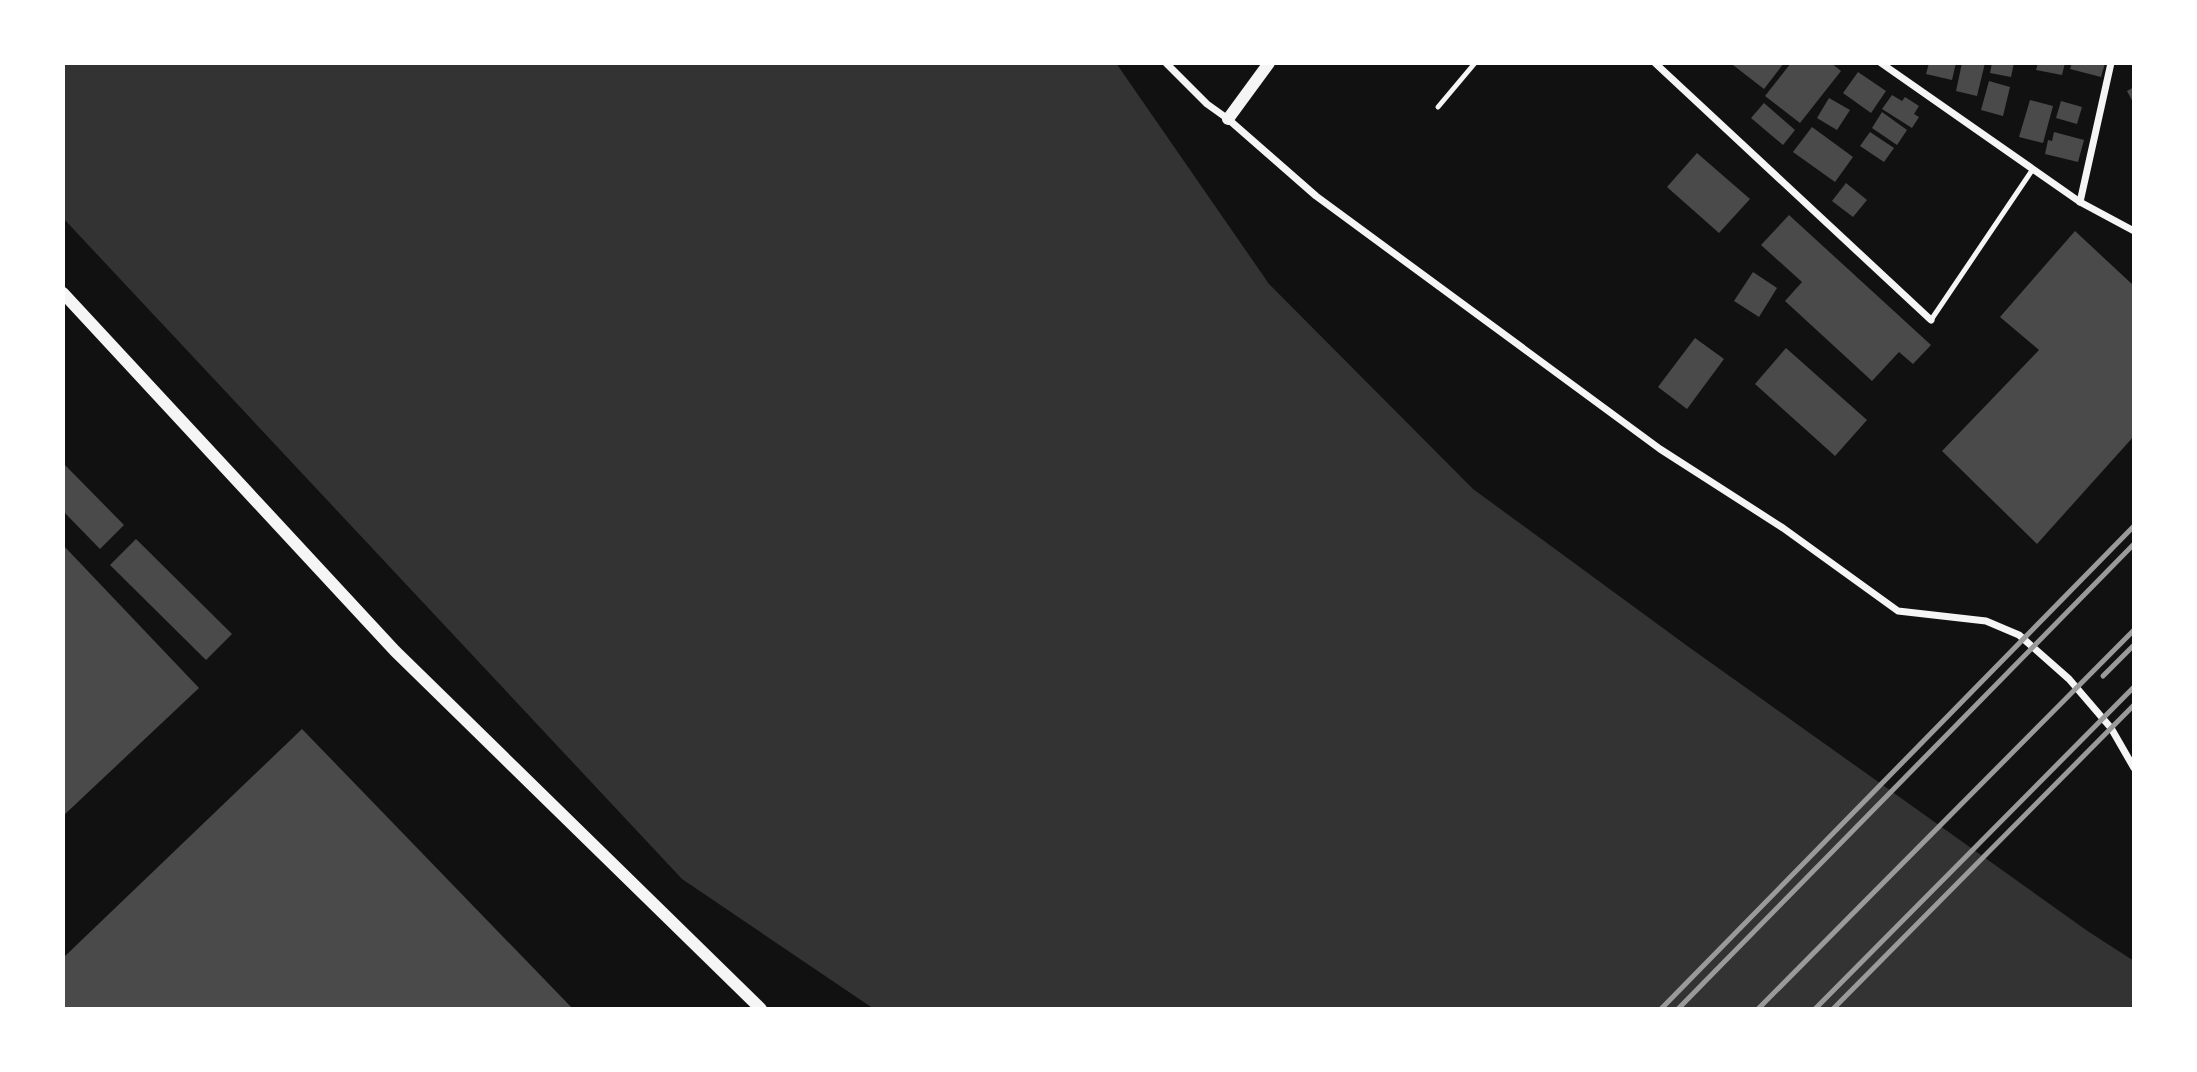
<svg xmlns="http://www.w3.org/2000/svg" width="2197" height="1072" font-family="'Roboto Serif',serif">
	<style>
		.water { fill: #333 }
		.building { fill: #4a4a4a }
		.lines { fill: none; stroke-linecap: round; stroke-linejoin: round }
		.service { stroke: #f5f5f5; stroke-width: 5 }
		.minor { stroke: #f5f5f5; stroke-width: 7 }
		.tertiary { stroke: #f5f5f5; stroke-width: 12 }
		.rail { stroke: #9a9a9a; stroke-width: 5 }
	</style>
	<rect width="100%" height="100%" fill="#111"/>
	<!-- water -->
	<path class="water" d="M63 63H1116L1269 284 1473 489 1686 645 2089 932 2134 961V1009H874L682 879 63 218Z"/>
	<!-- building -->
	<g class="building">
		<path d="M1735 63H1784L1764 89 1733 65Z"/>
		<path d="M1791 63H1831L1841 71 1800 123 1765 96Z"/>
		<path d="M1929 63H1956L1952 80 1926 74Z"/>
		<path d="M1962 63H1985L1977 96 1956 91Z"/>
		<path d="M1992 63H2014L2011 77 1990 73Z"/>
		<path d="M2038 63H2065L2062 75 2036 70Z"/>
		<path d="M2072 63H2105L2101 77 2070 69Z"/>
		<path d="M1858 72 1886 91 1871 113 1843 93Z"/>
		<path d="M1989 81 2010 87 2003 116 1981 110Z"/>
		<path d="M2134 87V104L2127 91Z"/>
		<path d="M1892 95 1902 101 1905 97 1919 106 1914 114 1919 117 1912 128 1882 109Z"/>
		<path d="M1829 98 1850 110 1837 130 1817 118Z"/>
		<path d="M2030 100 2053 106 2043 143 2019 137Z"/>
		<path d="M2061 101 2082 107 2077 124 2056 118Z"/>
		<path d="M1764 103 1795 130 1783 145 1751 118Z"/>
		<path d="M1882 112 1907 130 1897 145 1872 128Z"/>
		<path d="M1812 127 1853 157 1835 182 1793 152Z"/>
		<path d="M1870 132 1894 148 1884 162 1860 146Z"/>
		<path d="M2054 132 2084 140 2078 162 2045 154 2048 140 2052 141Z"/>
		<path d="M1697 153 1750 199 1719 233 1667 187Z"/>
		<path d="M1846 183 1867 200 1853 217 1832 201Z"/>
		<path d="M1789 215 1931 345 1913 364 1899 352 1872 381 1785 301 1802 282 1761 245Z"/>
		<path d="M2075 231 2134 286V436L2037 544 1942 451 2039 350 2000 317Z"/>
		<path d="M1753 272 1777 288 1759 317 1734 301Z"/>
		<path d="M1695 338 1724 359 1687 409 1658 387Z"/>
		<path d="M1786 348 1867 420 1835 456 1755 384Z"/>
		<path d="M63 463 124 525 100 549 63 511Z"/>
		<path d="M136 539 232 634 206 660 110 565Z"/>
		<path d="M63 545 199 688 63 816Z"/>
		<path d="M302 729 573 1009H63V958Z"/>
	</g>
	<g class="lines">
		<!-- service -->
		<g class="service">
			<path d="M1438 107 1475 63"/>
			<path d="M1931 320 2033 169"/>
		</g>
		<!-- minor -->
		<g class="minor">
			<path d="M1166 63 1207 104 1228 119 1316 196 1660 449 1783 528 1898 611 1986 621 2019 635 2069 679 2111 728 2134 768"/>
			<path d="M1655 63 1931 320"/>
			<path d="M1881 63 2080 202 2134 231"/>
			<path d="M2080 202 2111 63"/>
		</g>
		<!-- tertiary -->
		<g class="tertiary">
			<path d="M1228 119 1269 63"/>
			<path d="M63 293 395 651 761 1009"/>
		</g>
		<!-- rail -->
		<g class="rail">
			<path d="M2103 676 2134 645"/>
			<path d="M1661 1009 2134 526"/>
			<path d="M1678 1009 2134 544"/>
			<path d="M1758 1009 2134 630"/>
			<path d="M1815 1009 2134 687"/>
			<path d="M1833 1009 2134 705"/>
		</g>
	</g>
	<!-- border -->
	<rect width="2197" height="1072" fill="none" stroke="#ffffff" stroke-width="130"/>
</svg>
